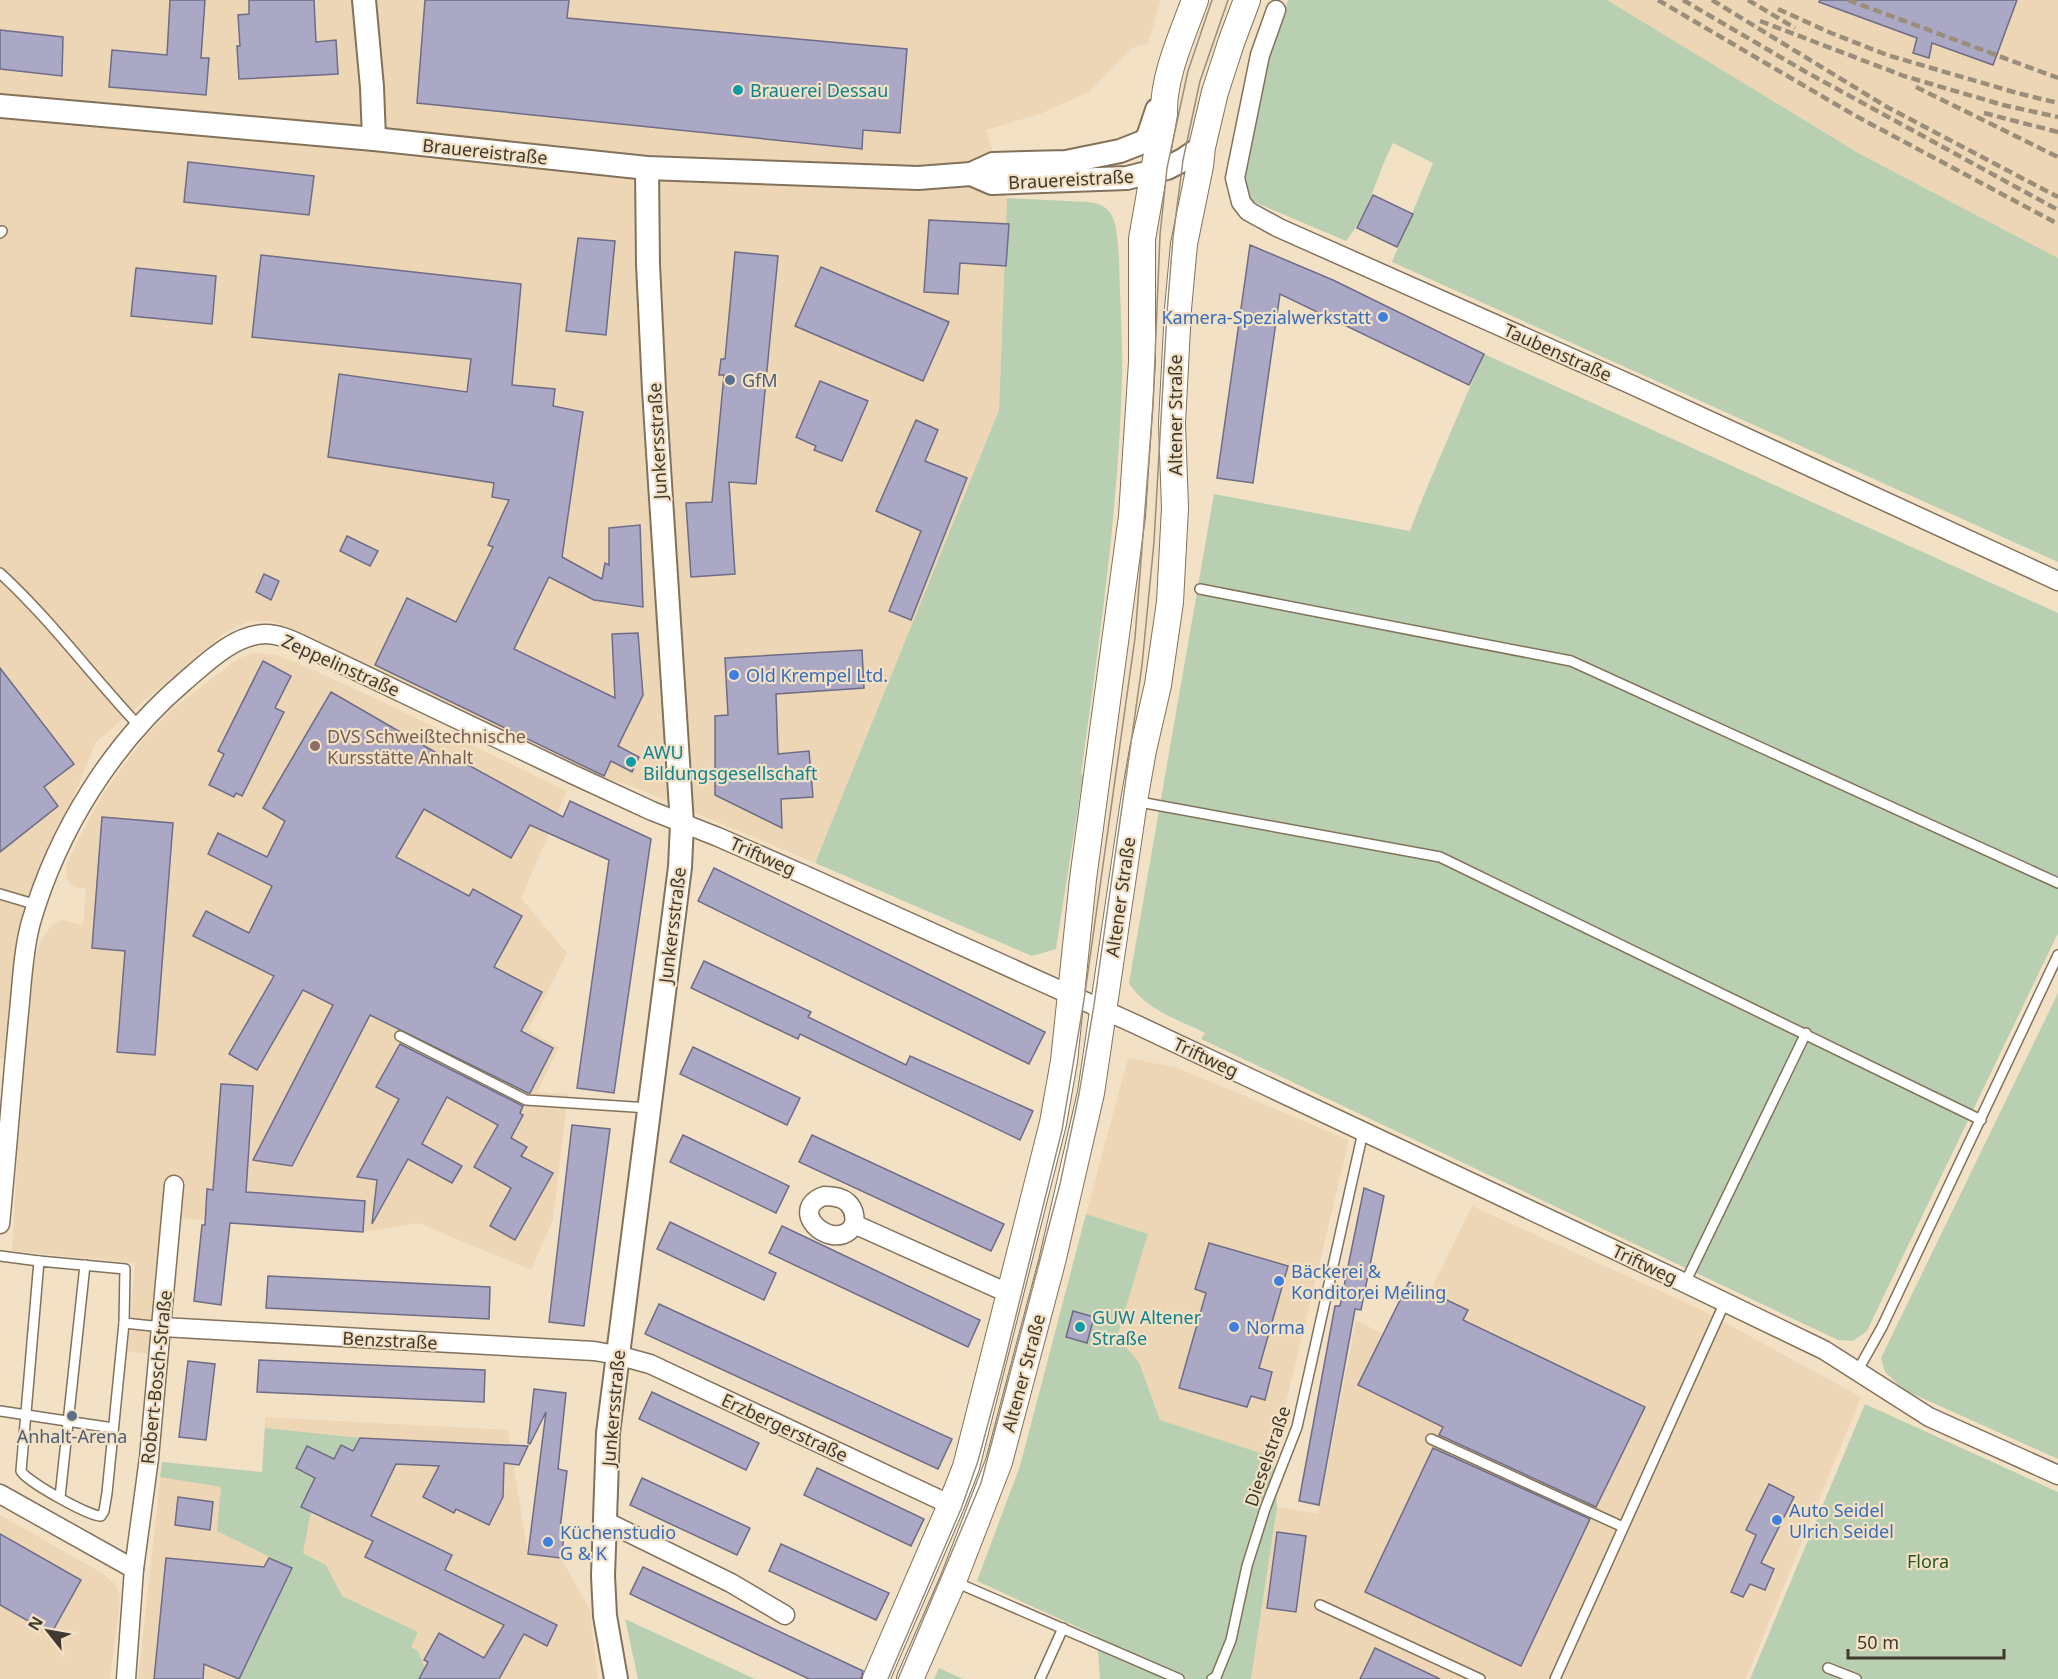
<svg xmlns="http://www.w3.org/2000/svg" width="2058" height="1679" font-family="'Noto Sans',sans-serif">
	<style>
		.built { fill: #edd6b5 }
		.green { fill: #b8d0b1 }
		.building { fill: #aba8c5; stroke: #6e6c86; stroke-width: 1.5 }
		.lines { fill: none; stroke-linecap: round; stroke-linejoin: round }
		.service-casing { stroke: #82725a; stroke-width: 12 }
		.minor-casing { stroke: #82725a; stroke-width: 21 }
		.tertiary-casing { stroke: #82725a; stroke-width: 26 }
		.secondary-casing { stroke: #82725a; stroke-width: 28 }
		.service { stroke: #fff; stroke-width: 9 }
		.minor { stroke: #fff; stroke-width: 18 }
		.tertiary { stroke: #fff; stroke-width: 22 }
		.secondary { stroke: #fff; stroke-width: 26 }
		.tram { stroke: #9a8d7a; stroke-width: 1.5 }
		.rail { stroke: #9a8d7a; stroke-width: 4.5; stroke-dasharray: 9 4.5; stroke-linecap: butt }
		.culture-dot { fill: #0f9aa8; stroke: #f3e1c6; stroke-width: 2 }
		.shop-dot { fill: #3f7fe0; stroke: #f3e1c6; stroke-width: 2 }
		.service-dot { fill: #5c6f8a; stroke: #f3e1c6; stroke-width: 2 }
		.education-dot { fill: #8d6e63; stroke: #f3e1c6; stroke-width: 2 }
		.labels { text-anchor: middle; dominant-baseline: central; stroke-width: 4.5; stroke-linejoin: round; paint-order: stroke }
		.culture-label { font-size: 18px; fill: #0d838f; stroke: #f3e1c6; text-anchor: start }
		.street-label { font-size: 18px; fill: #40392e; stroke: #f3e1c6 }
		.shop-label { font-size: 18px; fill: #366cbe; stroke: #f3e1c6; text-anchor: start }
		.service-label { font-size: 18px; fill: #4e5e75; stroke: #f3e1c6; text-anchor: start }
		.education-label { font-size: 18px; fill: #785e54; stroke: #f3e1c6; text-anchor: start }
		.park-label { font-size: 18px; fill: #2a561d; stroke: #f3e1c6 }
	</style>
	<rect width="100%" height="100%" fill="#f3e1c6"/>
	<!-- built -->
	<g class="built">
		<path d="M0 0H1161L1148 43 1132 48 1089 92 1040 114 986 130 1007 198 999 410 815 863 626 784 601 778 283 625 267 621 248 622 223 634 96 742 19 929 4 1059H0Z"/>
		<path d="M1607 0H2058V258L1860 154Z"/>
		<path d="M257 653 275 655 290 660 364 693 567 791 521 898 567 953 528 1030 559 1047 537 1092 568 1094 553 1220 531 1270 418 1223 363 1232 163 1217 151 1354 128 1352 135 1263 12 1251 24 1040 32 967 41 940 52 925 62 920 83 925 86 889 74 887 69 882 67 878 66 866 81 834 106 789 146 736 171 710 227 667 241 657Z"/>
		<path d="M1128 1058 1178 1068 1349 1140 1273 1457 1160 1420 1139 1362 1117 1337 1148 1234 1086 1214Z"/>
		<path d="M1472 1206 1700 1309 1861 1397 1746 1679H1251L1277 1507 1318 1514 1356 1320 1404 1345Z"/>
		<path d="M265 1417 508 1430 528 1554 561 1558 590 1610 598 1679H138L162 1462 262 1472Z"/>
		<path d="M0 1515 104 1574 116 1585 120 1596 119 1609 110 1679H0Z"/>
	</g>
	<!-- green -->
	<g class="green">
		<path d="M1288 0H1607L1860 154 2058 258V562L1392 262 1433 163 1393 143C1376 176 1370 212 1346 241L1252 201 1242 181 1262 79Z"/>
		<path d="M1007 198 1088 202C1097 203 1105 205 1111 214 1120 229 1119 272 1120 290 1121 321 1123 351 1122 381 1118 513 1099 644 1081 774L1083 775 1056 949 1032 956 815 863 999 410Z"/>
		<path d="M1484 354 2058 613V933L1867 1331 1853 1341 1838 1340 1201 1039 1205 1033C1179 1020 1144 1009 1129 983L1214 494 1410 531 1423 497Z"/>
		<path d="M2058 993V1459L1904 1390 1885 1372 1881 1358Z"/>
		<path d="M1086 1214 1148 1234 1117 1337 1139 1362 1160 1420 1273 1457 1277 1507 1251 1679H1100L1097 1636 977 1581 1020 1466Z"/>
		<path d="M1865 1404 2058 1492V1679H1750Z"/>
		<path d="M265 1428 360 1438 353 1451 341 1445 334 1459 307 1446 296 1468 315 1478 301 1506 311 1511 303 1553 326 1565 342 1596 418 1632 411 1647 418 1651 425 1668 419 1679H239L292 1568 217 1531 221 1487 160 1477 162 1462 262 1472Z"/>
		<path d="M625 1619 755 1679H638Z"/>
		<path d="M939 1668 963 1679H934Z"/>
	</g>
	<!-- building -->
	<g class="building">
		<path d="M170 0H205L201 58H209L206 95 109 87 112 50 167 55Z"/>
		<path d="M249 0H314L316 42 336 40 338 74 239 79 237 46H240L238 15 249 14Z"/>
		<path d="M425 0H569L567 18 907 49 900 133 863 130 862 149 417 103Z"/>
		<path d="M1820 0H2017L1993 65 1932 43 1929 58 1913 53 1917 38 1819 2Z"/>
		<path d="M0 30 63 37 62 76 0 69Z"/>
		<path d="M188 162 314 176 309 215 184 202Z"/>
		<path d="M1373 195 1413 214 1397 247 1357 228Z"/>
		<path d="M929 220 1009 224 1006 266 960 263 958 294 924 292Z"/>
		<path d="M578 238 615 241 606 335 566 331Z"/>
		<path d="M1250 245 1333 280 1484 354 1469 385 1280 294 1253 483 1217 478Z"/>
		<path d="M735 252 778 256 756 484 729 482 735 574 691 577 686 503 712 502 724 375H719L721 359H725Z"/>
		<path d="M261 255 521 284 512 385 555 389 553 406 583 412 562 557 602 579 605 563 609 565V528L640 525 643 607 594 600 549 577 514 649 615 698 612 634 638 633 643 695 618 746 639 757 632 772 611 761 604 776 375 665 407 598 456 622 493 547 488 545 509 500 492 497 494 483 328 457 339 374 467 392 471 359 252 337Z"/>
		<path d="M821 267 949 322 923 381 795 326Z"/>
		<path d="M136 268 216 276 212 324 131 316Z"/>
		<path d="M820 381 868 401 842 461 814 450 816 446 796 437Z"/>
		<path d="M916 420 938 430 925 461 967 478 911 620 889 611 921 531 876 511Z"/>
		<path d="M347 536 378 551 370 566 340 551Z"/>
		<path d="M264 574 279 581 271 600 256 592Z"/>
		<path d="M862 650 864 688 776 694 778 754 809 751 813 797 781 799 782 828 715 795V716L728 715 725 658Z"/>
		<path d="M263 661 291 676 275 708 284 712 242 796 236 793 234 797 209 785 224 754 218 751Z"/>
		<path d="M0 668 74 764 44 787 58 806 0 852Z"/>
		<path d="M331 692 447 759 450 755 563 817 570 801 651 839 614 1093 577 1088 609 860 530 825 511 858 424 809 396 857 469 896 473 889 522 916 494 967 542 992 521 1031 553 1048 530 1093H528L370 1015 292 1166 253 1160 333 1005 303 990 257 1070 229 1054 274 976 193 936 206 911 249 933 272 886 208 854 218 833 267 857 285 821 263 808Z"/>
		<path d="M102 817 173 823 155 1055 117 1052 125 951 92 948Z"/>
		<path d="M714 868 1045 1032 1029 1064 698 901Z"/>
		<path d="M704 961 811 1012 808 1017 906 1065 910 1056 1033 1111 1020 1140 800 1034 798 1039 691 988Z"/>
		<path d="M400 1044 523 1106 520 1113 523 1115 511 1138 527 1147 521 1156 553 1173 515 1240 490 1226 511 1188 474 1167 498 1125 447 1097 422 1144 462 1166 452 1183 408 1159 372 1224 377 1180 357 1177 399 1099 376 1087Z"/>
		<path d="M693 1047 800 1098 787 1125 680 1074Z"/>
		<path d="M221 1084 253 1086 246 1192 365 1201 363 1232 230 1223 221 1305 194 1301 202 1225H205L207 1189 213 1190Z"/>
		<path d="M572 1125 610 1129 584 1326 549 1322Z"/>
		<path d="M683 1135 789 1186 776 1213 670 1162Z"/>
		<path d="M812 1135 1004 1224 991 1251 799 1162Z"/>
		<path d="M1364 1188 1384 1196 1361 1310 1355 1309 1319 1505 1299 1501 1335 1306H1340Z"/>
		<path d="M670 1222 776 1273 764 1300 657 1249Z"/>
		<path d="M782 1226 980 1320 968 1347 769 1253Z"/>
		<path d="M1209 1243 1288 1266 1259 1368 1272 1372 1265 1400 1251 1396 1247 1407 1179 1388 1206 1293 1195 1289Z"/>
		<path d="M268 1276 490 1287 489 1319 266 1308Z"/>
		<path d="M1409 1282 1468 1310 1463 1320 1645 1407 1596 1507 1439 1435 1443 1427 1358 1385Z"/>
		<path d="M659 1304 952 1439 938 1469 645 1334Z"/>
		<path d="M1073 1311 1094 1317 1087 1343 1066 1337Z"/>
		<path d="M259 1360 485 1370 484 1402 257 1392Z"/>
		<path d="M188 1361 215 1364 206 1440 179 1437Z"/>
		<path d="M534 1389 566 1393 558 1469 567 1471 560 1529 565 1530 561 1558 528 1554 546 1412 530 1444 528 1443Z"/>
		<path d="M652 1392 759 1443 746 1470 639 1419Z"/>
		<path d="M360 1438 528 1446 519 1465 504 1463 503 1497 489 1525 456 1509 454 1513 423 1497 439 1466 396 1464 371 1516 452 1555 445 1570 557 1625 547 1646 524 1634 499 1679H419L428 1662 424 1660 439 1633 484 1658 504 1625 365 1557 373 1541 301 1507 315 1478 296 1468 307 1446 334 1459 341 1445 353 1451Z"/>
		<path d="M1433 1448 1590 1519 1521 1666 1365 1592Z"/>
		<path d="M817 1468 924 1519 911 1546 804 1495Z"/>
		<path d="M642 1478 750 1528 737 1555 630 1505Z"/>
		<path d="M1769 1484 1794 1497 1761 1563 1774 1569 1765 1590 1750 1584 1743 1597 1731 1592 1756 1535 1746 1530Z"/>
		<path d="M178 1497 213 1502 210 1530 175 1525Z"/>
		<path d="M1277 1532 1306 1536 1296 1612 1267 1608Z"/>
		<path d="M0 1534 81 1580 51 1634 0 1605Z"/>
		<path d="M781 1544 889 1593 876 1620 769 1571Z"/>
		<path d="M166 1558 264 1567 269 1558 292 1568 239 1679 204 1664 203 1679H154Z"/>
		<path d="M643 1567 863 1671 861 1679H809L630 1594Z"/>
		<path d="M1375 1648 1440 1679H1360Z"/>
	</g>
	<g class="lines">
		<!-- service casing -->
		<g class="service-casing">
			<g id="service">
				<path d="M0 233 2 231"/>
				<path d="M0 573C51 620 91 675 138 725"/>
				<path d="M1200 589 1571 661 2058 883"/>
				<path d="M1134 801 1440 857 1981 1120"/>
				<path d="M0 894 37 905"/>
				<path d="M400 1036 526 1100 649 1108"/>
				<path d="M0 1256 39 1261"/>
				<path d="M39 1261 125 1269 124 1323 107 1493 104 1511 101 1516C90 1517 26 1481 21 1471Z"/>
				<path d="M1685 1283 1806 1033"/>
				<path d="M124 1323 162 1327"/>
				<path d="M1858 1370 1882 1327 2058 955"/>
				<path d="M0 1411 113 1428"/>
				<path d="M1431 1439 1623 1527"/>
				<path d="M60 1497 85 1265"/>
				<path d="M953 1581 1179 1679"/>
				<path d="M1320 1605 1480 1679"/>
				<path d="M1828 1668 1856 1679"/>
				<path d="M1040 1679 1063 1628"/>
				<path d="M1212 1679 1216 1677 1231 1640 1247 1566 1265 1509 1297 1427 1363 1132"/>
				<path d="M1555 1679 1725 1302"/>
			</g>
		</g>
		<!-- minor casing -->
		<g class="minor-casing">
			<g id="minor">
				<path d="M1276 10 1260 55 1235 178 1241 202 1248 211 1279 228 1630 384 2058 581"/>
				<path d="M824 1196C832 1196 841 1197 847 1202 855 1209 858 1224 849 1231 828 1248 787 1210 824 1196Z"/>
				<path d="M0 1224C7 1154 12 1083 19 1012 22 983 23 951 31 922 58 830 112 743 185 681 206 663 235 634 266 634 278 634 289 639 300 644L574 775 652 811 718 837 807 876 1135 1024 1685 1283 1824 1350 1929 1417 2058 1475"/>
				<path d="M854 1224 1010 1294"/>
				<path d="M162 1327 594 1351 617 1355 650 1364 951 1505"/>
				<path d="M0 1494 134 1569 126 1679"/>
				<path d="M605 1521 731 1583 785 1615"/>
				<path d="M134 1569 149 1458 174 1185"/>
			</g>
		</g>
		<!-- tertiary casing -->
		<g class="tertiary-casing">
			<g id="tertiary">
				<path d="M364 0 372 87 374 139"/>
				<path d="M0 106 374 139 647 168 918 178 971 174 993 164 1066 162 1120 151 1143 142 1148 137 1157 110"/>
				<path d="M971 174 992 183 1127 178 1167 168 1183 160 1202 147"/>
				<path d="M616 1679 605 1616 603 1576 608 1433 680 867 682 824 654 390 648 264 647 168"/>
			</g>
		</g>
		<!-- secondary casing -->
		<g class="secondary-casing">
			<g id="secondary">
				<path d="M876 1679 951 1505 966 1467 1053 1123 1064 1061 1083 879 1132 516 1142 362V239L1164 114C1163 76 1182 36 1195 0"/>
				<path d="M910 1679 953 1581 999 1462 1052 1262 1091 1093 1134 801 1143 750 1158 685 1170 602 1175 508 1172 423 1178 309 1184 244 1200 166 1202 147 1215 92 1232 40 1247 0"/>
			</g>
		</g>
		<!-- service -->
		<use href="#service" class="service"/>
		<!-- minor -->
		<use href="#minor" class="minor"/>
		<!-- tertiary -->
		<use href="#tertiary" class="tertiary"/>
		<!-- secondary -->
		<use href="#secondary" class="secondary"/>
		<!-- tram -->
		<g class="tram">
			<path d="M888 1679 961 1509 978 1461 1003 1368 1062 1130 1084 1000 1135 638 1153 406 1160 235 1167 168 1188 71 1212 0"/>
			<path d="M898 1679 981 1483 1060 1184 1079 1094 1094 1005 1142 665 1154 542 1167 313 1173 238 1183 160 1200 81 1228 0"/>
		</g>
		<!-- rail -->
		<g class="rail">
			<path d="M1658 0 1854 115 2058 224"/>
			<path d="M1683 0 1806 72 2058 210"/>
			<path d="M1712 0 1887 107 2058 197"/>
			<path d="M1748 0 1795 28"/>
			<path d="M1848 0 2058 78"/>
			<path d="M1778 9 1831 33 1887 55 2017 93 2058 103"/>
			<path d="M1760 21 1904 76 2003 105 2058 117"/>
			<path d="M1916 87 2058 157"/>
			<path d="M1984 113 2058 132"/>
		</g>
	</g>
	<!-- markers -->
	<g class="culture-dot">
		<circle cx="738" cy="90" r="6"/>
		<circle cx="631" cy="762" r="6"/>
		<circle cx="1080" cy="1327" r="6"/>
	</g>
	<g class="shop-dot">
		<circle cx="1383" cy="317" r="6"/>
		<circle cx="734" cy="675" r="6"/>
		<circle cx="1279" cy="1281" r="6"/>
		<circle cx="1234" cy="1327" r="6"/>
		<circle cx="1777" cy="1520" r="6"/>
		<circle cx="548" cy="1542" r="6"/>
	</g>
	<g class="service-dot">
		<circle cx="730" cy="380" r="6"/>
		<circle cx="72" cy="1416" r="6"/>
	</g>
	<circle class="education-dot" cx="315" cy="746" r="6"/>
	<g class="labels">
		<!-- culture labels -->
		<g class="culture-label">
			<text x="750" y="90">Brauerei Dessau</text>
			<text x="643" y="752">AWU<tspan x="643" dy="21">Bildungsgesellschaft</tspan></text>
			<text x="1092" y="1317">GUW Altener<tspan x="1092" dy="21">Straße</tspan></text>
		</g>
		<!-- street labels -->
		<g class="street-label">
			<text transform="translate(485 151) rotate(6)">Brauereistraße</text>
			<text transform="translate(1071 179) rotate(-3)">Brauereistraße</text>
			<text transform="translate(1558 352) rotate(24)">Taubenstraße</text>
			<text transform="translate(1175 415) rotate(-90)">Altener Straße</text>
			<text transform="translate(657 441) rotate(-93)">Junkersstraße</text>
			<text transform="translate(341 665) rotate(24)">Zeppelinstraße</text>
			<text transform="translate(763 856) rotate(24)">Triftweg</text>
			<text transform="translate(1120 897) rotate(-82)">Altener Straße</text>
			<text transform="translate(672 925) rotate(-83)">Junkersstraße</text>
			<text transform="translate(1206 1057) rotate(25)">Triftweg</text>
			<text transform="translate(1645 1264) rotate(25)">Triftweg</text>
			<text transform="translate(390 1340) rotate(3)">Benzstraße</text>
			<text transform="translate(1023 1373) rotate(-75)">Altener Straße</text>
			<text transform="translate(156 1377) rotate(-84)">Robert-Bosch-Straße</text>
			<text transform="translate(613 1408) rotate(-85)">Junkersstraße</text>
			<text transform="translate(785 1427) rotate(25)">Erzbergerstraße</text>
			<text transform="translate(1267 1456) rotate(-71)">Dieselstraße</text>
		</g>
		<!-- shop labels -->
		<g class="shop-label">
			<text x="1371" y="317" text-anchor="end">Kamera-Spezialwerkstatt</text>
			<text x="746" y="675">Old Krempel Ltd.</text>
			<text x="1291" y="1271">Bäckerei &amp;<tspan x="1291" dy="21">Konditorei Meiling</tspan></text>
			<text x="1246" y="1327">Norma</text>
			<text x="1789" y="1510">Auto Seidel<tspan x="1789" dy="21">Ulrich Seidel</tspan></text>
			<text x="560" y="1532">Küchenstudio<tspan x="560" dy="21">G &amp; K</tspan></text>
		</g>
		<!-- service labels -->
		<g class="service-label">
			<text x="742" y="380">GfM</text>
			<text x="72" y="1436" text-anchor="middle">Anhalt-Arena</text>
		</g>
		<!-- education labels -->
		<g class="education-label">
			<text x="327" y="736">DVS Schweißtechnische<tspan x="327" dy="21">Kursstätte Anhalt</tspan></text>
		</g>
		<!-- park labels -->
		<g class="park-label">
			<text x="1928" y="1561">Flora</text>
		</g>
	</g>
	<!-- north arrow -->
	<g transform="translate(48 1631) rotate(301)" stroke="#f3e1c6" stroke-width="4.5" paint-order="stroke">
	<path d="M0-4.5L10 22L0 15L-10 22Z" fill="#40392e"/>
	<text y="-9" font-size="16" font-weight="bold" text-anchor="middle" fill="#40392e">N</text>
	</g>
	<!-- scale -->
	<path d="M1848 1649v9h156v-9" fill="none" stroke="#40392e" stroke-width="3"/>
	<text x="1857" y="1649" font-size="18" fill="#40392e" stroke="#f3e1c6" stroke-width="4.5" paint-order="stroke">50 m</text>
</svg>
